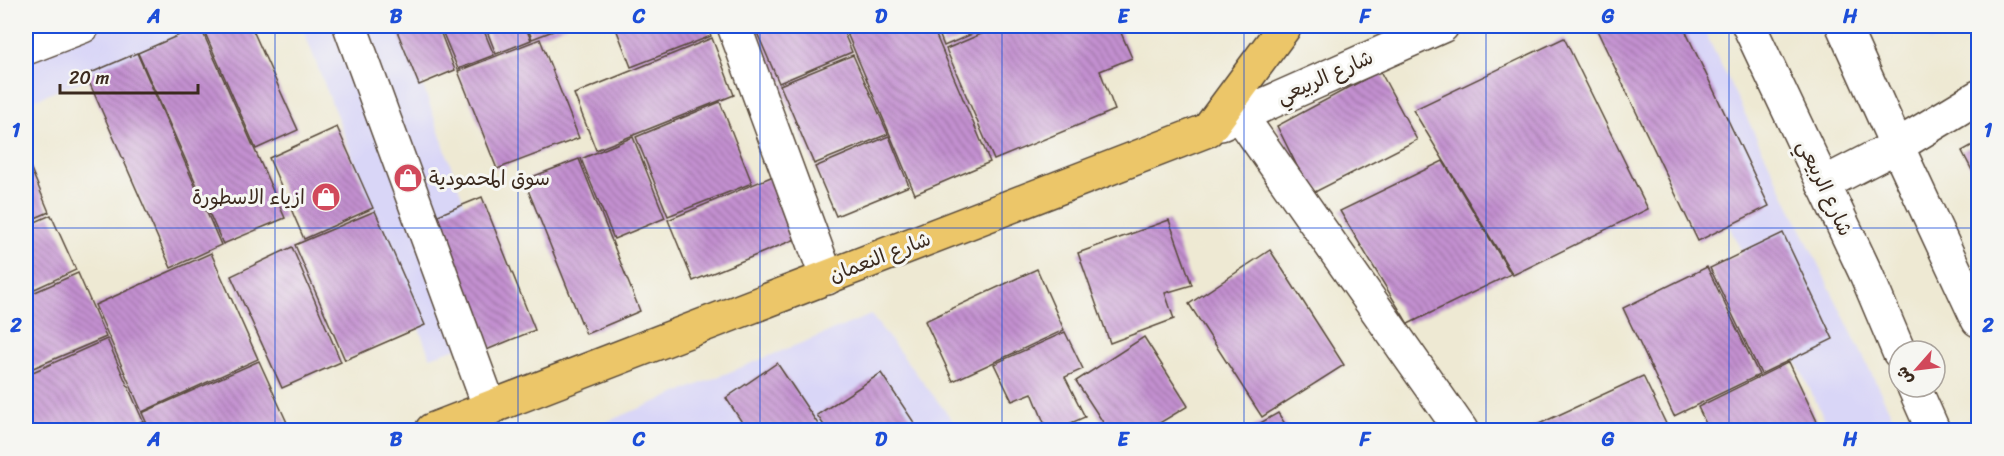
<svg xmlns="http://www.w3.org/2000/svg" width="2004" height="456" font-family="Sriracha,'Playpen Sans Arabic',sans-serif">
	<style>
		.built { fill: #d9d6f7 }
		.building { fill: url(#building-back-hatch) }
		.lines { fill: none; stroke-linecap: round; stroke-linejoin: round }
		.minor-casing { stroke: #564739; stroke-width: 36 }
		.major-casing { stroke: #564739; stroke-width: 36 }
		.minor { stroke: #fff; stroke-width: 33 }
		.major { stroke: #ecc669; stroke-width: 33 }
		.grid { fill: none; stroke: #1d4ed8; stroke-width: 1.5; stroke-opacity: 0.55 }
		.labels { text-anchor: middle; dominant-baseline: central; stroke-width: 6; stroke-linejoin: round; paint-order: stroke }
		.street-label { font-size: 20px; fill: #3b2a1e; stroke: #f6f6f2 }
		.poi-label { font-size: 20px; fill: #3b2a1e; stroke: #f6f6f2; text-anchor: start }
		.neatline { fill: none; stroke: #1d4ed8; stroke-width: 2 }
		.grid-label { font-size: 20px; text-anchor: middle; font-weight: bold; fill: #1d4ed8 }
	</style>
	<defs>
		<pattern id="building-back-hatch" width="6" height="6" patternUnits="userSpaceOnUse" patternTransform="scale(1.5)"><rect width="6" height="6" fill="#c390d0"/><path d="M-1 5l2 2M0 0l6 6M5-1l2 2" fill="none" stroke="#a076a8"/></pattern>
	</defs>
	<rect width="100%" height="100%" fill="#f6f6f2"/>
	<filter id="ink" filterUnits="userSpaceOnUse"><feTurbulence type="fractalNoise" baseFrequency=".0167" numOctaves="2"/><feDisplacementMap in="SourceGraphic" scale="12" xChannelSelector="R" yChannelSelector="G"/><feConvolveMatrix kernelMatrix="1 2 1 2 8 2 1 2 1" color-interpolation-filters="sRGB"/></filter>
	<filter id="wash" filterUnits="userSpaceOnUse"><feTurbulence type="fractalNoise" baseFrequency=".008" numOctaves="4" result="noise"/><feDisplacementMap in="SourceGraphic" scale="24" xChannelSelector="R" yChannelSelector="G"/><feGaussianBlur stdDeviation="1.35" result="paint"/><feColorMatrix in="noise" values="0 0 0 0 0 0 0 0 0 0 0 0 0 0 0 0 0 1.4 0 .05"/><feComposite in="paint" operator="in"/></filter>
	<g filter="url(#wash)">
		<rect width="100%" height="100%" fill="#eee9d3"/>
		<!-- built -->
		<g class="built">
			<path d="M26 26H221L26 103Z"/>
			<path d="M302 26H402L509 331 430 357Z"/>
			<path d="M1630 26H1702L1899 430H1830Z"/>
			<path d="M1923 26H1961L1930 42Z"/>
			<path d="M871 315 960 430H586Z"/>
		</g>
		<g id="blocks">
			<!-- building -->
			<g class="building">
				<path d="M200 26 285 218 223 244 138 53Z"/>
				<path d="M202 26H251L298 130 256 149Z"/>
				<path d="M395 26H438L455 70 419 85Z"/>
				<path d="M440 26H482L494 55 458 69Z"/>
				<path d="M485 26H525L531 40 496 54Z"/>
				<path d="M527 26H566L532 39Z"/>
				<path d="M615 26H707L711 36 631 67Z"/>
				<path d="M762 26H841L852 52 779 83 755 28Z"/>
				<path d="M844 26H932L990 162 915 194Z"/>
				<path d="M936 26H991L944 46Z"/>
				<path d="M1000 26H1118L1132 58 1100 71 1115 110 994 160 946 49Z"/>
				<path d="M1595 26H1683L1769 206 1698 241Z"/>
				<path d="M712 38 734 95 596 150 574 94Z"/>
				<path d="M1564 38 1648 209 1513 275 1413 110Z"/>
				<path d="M540 39 579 138 497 169 458 71Z"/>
				<path d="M137 53 221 245 171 268 86 75Z"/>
				<path d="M853 55 888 134 814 164 780 85Z"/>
				<path d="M1380 71 1417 140 1311 194 1277 126Z"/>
				<path d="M720 102 752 183 668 216 636 137Z"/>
				<path d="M337 127 373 208 304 239 269 158Z"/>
				<path d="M889 136 909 186 836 216 815 167Z"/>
				<path d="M633 137 665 218 614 239 581 159Z"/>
				<path d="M1978 142V182L1962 151Z"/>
				<path d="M26 157 49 212 26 222Z"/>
				<path d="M579 159 640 311 586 334 524 180Z"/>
				<path d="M1443 161 1511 274 1408 324 1340 211Z"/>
				<path d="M783 172 808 234 693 281 668 220Z"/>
				<path d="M482 197 535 330 484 351 431 218Z"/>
				<path d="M375 211 425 325 345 360 295 245Z"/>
				<path d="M51 215 76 270 26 293V226Z"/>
				<path d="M1169 220 1192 285 1165 293 1174 319 1110 343 1078 253Z"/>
				<path d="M1783 233 1833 339 1761 374 1710 268Z"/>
				<path d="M292 247 341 362 282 388 231 276Z"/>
				<path d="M1270 250 1344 365 1262 417 1189 304Z"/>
				<path d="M211 253 258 359 142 412 95 305Z"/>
				<path d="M1707 267 1759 375 1674 416 1623 308Z"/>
				<path d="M1037 269 1064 330 953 381 925 321Z"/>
				<path d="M78 273 106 337 26 371V296Z"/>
				<path d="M1065 332 1083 369 1065 377 1085 417 1055 430H1047L1032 393 1012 401 994 364Z"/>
				<path d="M1144 337 1188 406 1148 430H1108L1076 381Z"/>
				<path d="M107 339 143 421 120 430H26V375Z"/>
				<path d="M259 361 289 427 281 430H150L142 413Z"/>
				<path d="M1789 362 1821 430H1709L1698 407Z"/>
				<path d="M777 363 822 430H747L726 398Z"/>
				<path d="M881 373 919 430H827L817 415Z"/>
				<path d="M1643 376 1669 430H1526Z"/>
				<path d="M1278 413 1289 430H1248Z"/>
				<path d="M144 422 147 430H126Z"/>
			</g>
		</g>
	</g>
	<g filter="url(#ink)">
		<use href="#blocks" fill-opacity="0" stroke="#564739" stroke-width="1.5"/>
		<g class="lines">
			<!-- minor casing -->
			<g class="minor-casing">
				<g id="minor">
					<path d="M350 26 490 408"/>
					<path d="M734 26 827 278"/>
					<path d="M1749 26 1867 276 1899 352"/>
					<path d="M1843 26 1897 146 1978 320"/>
					<path d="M26 48 83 26"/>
					<path d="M1240 115 1461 430"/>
					<path d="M1221 124 1442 26"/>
					<path d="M1823 184 1897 146 1978 97"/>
					<path d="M1914 387 1933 430"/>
				</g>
			</g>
			<!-- major casing -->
			<g class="major-casing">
				<path id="major" d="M432 430 1208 130 1285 26"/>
			</g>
			<!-- minor -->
			<use href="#minor" class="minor"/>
			<!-- major -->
			<use href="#major" class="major"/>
		</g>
	</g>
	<!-- grid -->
	<path class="grid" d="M275 26V430M518 26V430M760 26V430M1002 26V430M1244 26V430M1486 26V430M1729 26V430M26 228H1978"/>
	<!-- icons -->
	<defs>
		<g id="shop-disc" transform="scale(1.5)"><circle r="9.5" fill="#d1495b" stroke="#f6f6f2"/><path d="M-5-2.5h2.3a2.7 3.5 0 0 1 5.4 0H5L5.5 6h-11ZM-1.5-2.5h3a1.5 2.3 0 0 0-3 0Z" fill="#fff"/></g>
	</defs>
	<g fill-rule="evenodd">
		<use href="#shop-disc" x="408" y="178"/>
		<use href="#shop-disc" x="326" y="197"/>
	</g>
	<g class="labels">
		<!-- street labels -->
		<g class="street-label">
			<text transform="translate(1325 77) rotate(-24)">شارع الربيعي</text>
			<text transform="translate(1825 188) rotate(65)">شارع الربيعي</text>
			<text transform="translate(880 257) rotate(-21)">شارع النعمان</text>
		</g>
		<!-- poi labels -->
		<g class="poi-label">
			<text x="429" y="178">سوق المحمودية</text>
			<text x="305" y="197" text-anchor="end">ازياء الاسطورة</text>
		</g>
	</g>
	<!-- margin -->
	<rect width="2004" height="456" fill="none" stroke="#f6f6f2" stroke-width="66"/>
	<!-- north arrow -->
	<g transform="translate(1917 369) rotate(242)"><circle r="28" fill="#f6f6f2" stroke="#aba49d" stroke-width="1.5"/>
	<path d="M0-4.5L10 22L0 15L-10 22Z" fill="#d1495b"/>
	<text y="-9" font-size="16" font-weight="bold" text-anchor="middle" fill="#3b2a1e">ش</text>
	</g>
	<!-- scale -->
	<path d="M60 84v9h138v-9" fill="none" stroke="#3b2a1e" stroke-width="3"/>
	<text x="69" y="84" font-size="18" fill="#3b2a1e" stroke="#f6f6f2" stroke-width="4.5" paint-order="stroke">20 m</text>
	<rect x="33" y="33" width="1938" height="390" class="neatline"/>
	<g class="grid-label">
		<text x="154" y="23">A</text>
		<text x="396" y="23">B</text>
		<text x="639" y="23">C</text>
		<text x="881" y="23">D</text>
		<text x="1123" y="23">E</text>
		<text x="1365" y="23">F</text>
		<text x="1608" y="23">G</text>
		<text x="1850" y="23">H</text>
		<text x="16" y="137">1</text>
		<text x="1988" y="137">1</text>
		<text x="16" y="332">2</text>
		<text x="1988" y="332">2</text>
		<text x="154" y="446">A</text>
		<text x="396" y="446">B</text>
		<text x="639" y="446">C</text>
		<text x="881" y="446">D</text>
		<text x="1123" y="446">E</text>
		<text x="1365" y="446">F</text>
		<text x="1608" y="446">G</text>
		<text x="1850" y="446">H</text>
	</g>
</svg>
